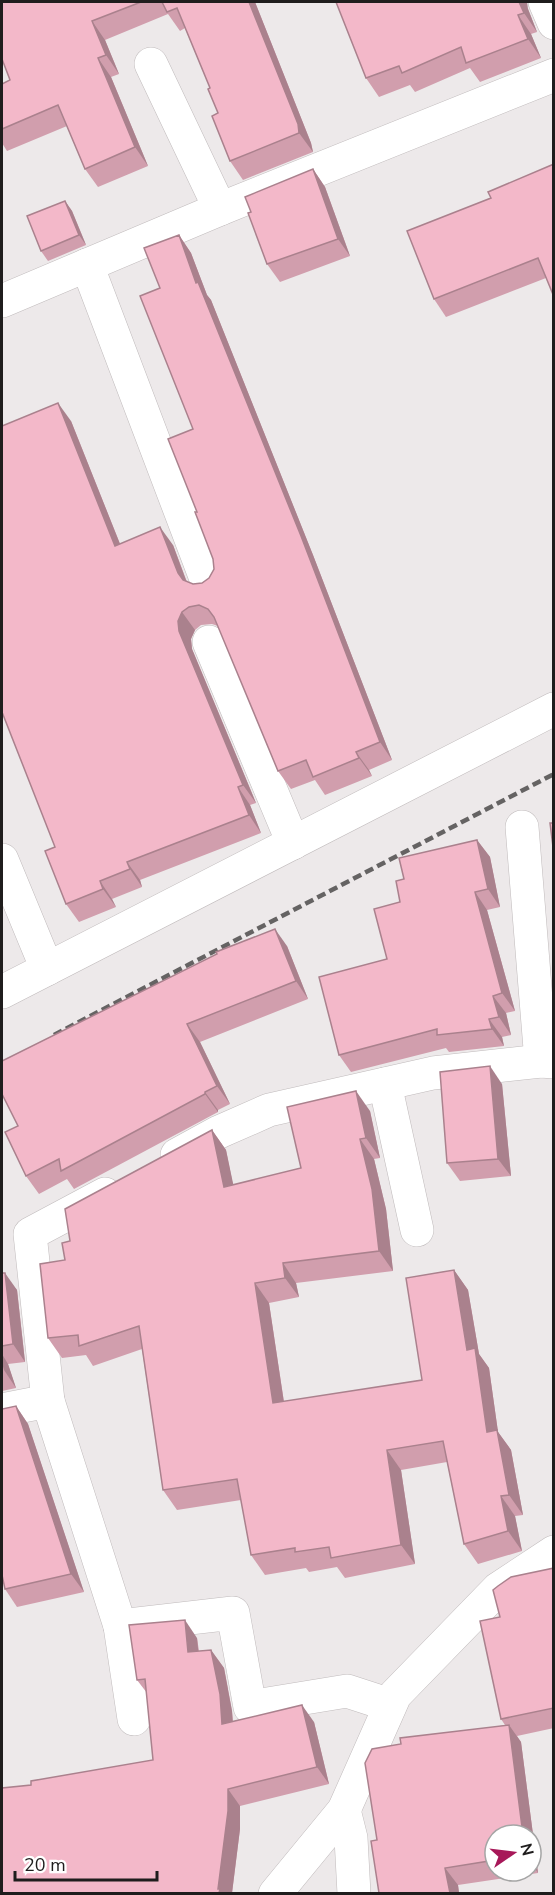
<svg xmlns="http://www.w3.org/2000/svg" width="555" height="1895" font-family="'Nunito Sans',sans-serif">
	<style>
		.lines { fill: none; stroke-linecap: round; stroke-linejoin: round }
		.minor-casing { stroke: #c0bbbc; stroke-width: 34 }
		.minor { stroke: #fff; stroke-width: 33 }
		.rail { stroke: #656363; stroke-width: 4.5; stroke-dasharray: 9 4.5; stroke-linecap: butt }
		.wall { fill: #d19ead; fill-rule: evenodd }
		.shaded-wall { fill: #aa818d }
		.building { fill: #f3b8c9; stroke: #aa818d; stroke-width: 1.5 }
	</style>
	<rect width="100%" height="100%" fill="#ede9ea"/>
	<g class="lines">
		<!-- minor casing -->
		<g class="minor-casing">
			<g id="minor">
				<path d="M545 2 554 23"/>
				<path d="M151 64 220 209"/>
				<path d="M87 265 208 584"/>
				<path d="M2 301 220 209 554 75"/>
				<path d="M209 642 293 843"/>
				<path d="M522 827 541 1061"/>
				<path d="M2 860 47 969"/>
				<path d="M2 992 554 709"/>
				<path d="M385 1084 417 1230"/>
				<path d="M177 1155 219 1132 269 1110 433 1073 541 1061 554 1062"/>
				<path d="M48 1401 30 1234 105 1194"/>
				<path d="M2 1410 48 1401 120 1626 233 1613 250 1707 347 1691 390 1705"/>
				<path d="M120 1626 134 1719"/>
				<path d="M344 1810 351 1838 354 1894"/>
				<path d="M275 1894 344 1810 395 1695 498 1589 554 1552"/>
			</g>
		</g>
		<!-- minor -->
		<use href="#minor" class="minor"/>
		<!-- rail -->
		<path class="rail" d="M54 1035 554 774"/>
	</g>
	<!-- wall -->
	<g class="wall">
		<path d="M2 2H255L311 143 313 152 243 180 230 161 218 113 210 88 185 28 180 31 168 14 105 40 119 74 111 77 148 166 98 187 85 169 67 126 7 151 2 143V84L10 80Z"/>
		<path d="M528 9 537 32 531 34 541 58 480 82 470 68 415 92 410 85 379 97 366 78Z"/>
		<path d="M554 164 546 278 446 317 434 299 491 198Z"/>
		<path d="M313 169 325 187 350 256 280 282 267 264 251 212Z"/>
		<path d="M65 201 72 211 86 245 48 261 41 251Z"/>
		<path d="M179 235 191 253 207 295 211 300 313 555 392 760 369 770 372 776 325 795 315 780 291 789 278 771 218 626 212 624 201 625 195 630 191 639 192 649 256 803 250 805 261 833 140 880 142 887 112 899 116 907 79 922 66 904 55 847 71 421 120 544 173 545 187 582 193 584 202 583 209 578 214 569 213 559 197 512 193 429 160 288Z"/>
		<path d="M477 840 490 857 500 907 487 910 515 1011 506 1013 511 1035 502 1037 504 1046 449 1052 446 1048 351 1072 339 1055 387 959 400 902 404 879Z"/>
		<path d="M287 946 308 999 200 1042 230 1104 218 1110V1112L74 1189 67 1179 39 1194 26 1176 18 1126Z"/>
		<path d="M502 1084 511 1176 460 1181 447 1163Z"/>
		<path d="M370 1111 380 1158 374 1159 386 1209 393 1271 296 1283 299 1297 269 1303 284 1402 422 1380 454 1270 468 1290 479 1354 489 1368 498 1432 511 1450 523 1515 515 1516 522 1551 478 1564 464 1544 447 1462 401 1470 415 1564 345 1578 337 1567 309 1572 306 1568 265 1575 251 1555 241 1500 177 1510 163 1490 142 1349 93 1366 86 1355 62 1358 48 1338 65 1260 70 1241 212 1130 226 1150 233 1185 301 1168Z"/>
		<path d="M2 1273 17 1290 25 1362 8 1364 16 1388 2 1391Z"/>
		<path d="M16 1406 28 1424 84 1592 17 1607 5 1589Z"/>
		<path d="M554 1568V1728L517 1736 521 1742 538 1873 458 1885 459 1893H379L377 1840 401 1744 505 1725 501 1719 500 1617ZM495 1835H531V1871H495Z"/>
		<path d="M197 1638 199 1651 211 1650 224 1668 232 1711 233 1722H314L329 1784 240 1806V1829L232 1893H2L31 1785 153 1760 147 1693 137 1680Z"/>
	</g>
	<!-- shaded-wall -->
	<g class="shaded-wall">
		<path d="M249 2H255L311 143 313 152 299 133Z"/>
		<path d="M519 2H527L528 9 537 32 524 13Z"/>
		<path d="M518 15 531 34 541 58 528 39Z"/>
		<path d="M92 21 105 40 119 74 106 55Z"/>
		<path d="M98 58 111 77 148 166 135 147Z"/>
		<path d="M313 169 325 187 350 256 338 239Z"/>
		<path d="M65 201 72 211 86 245 79 235Z"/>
		<path d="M179 235 191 253 207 295 211 300 313 555 392 760 380 742 196 283Z"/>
		<path d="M58 403 71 421 128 564 115 546Z"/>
		<path d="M160 527 173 545 190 591 178 573Z"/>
		<path d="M182 612 195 630 191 639 192 649 256 803 243 785 179 631 178 621Z"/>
		<path d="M356 752 369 770 372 776 359 758Z"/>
		<path d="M238 787 250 805 261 833 249 815Z"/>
		<path d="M477 840 490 857 500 907 488 889Z"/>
		<path d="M127 862 140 880 142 887 130 869Z"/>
		<path d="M100 881 112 899 116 907 103 889Z"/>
		<path d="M475 892 487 910 515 1011 502 993Z"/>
		<path d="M275 929 287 946 308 999 296 981Z"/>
		<path d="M493 996 506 1013 511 1035 499 1017Z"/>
		<path d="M489 1019 502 1037 504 1046 492 1029Z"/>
		<path d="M187 1024 200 1042 230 1104 217 1086Z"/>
		<path d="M490 1066 502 1084 511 1176 498 1159Z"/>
		<path d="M356 1091 370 1111 380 1158 366 1138Z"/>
		<path d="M205 1092 218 1110V1112L205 1094Z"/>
		<path d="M212 1130 226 1150 238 1207 224 1187Z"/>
		<path d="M360 1139 374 1159 386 1209 393 1271 379 1251Z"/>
		<path d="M283 1263 296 1283 299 1297 285 1278Z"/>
		<path d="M454 1270 468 1290 479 1354 489 1368 498 1432 511 1450 523 1515 509 1495 487 1432 467 1350Z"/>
		<path d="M5 1273 17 1290 25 1362 13 1344Z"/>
		<path d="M255 1283 269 1303 287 1423 273 1403Z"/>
		<path d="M2 1354 8 1364 16 1388 4 1370 2 1363Z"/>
		<path d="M16 1406 28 1424 84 1592 71 1574Z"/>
		<path d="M387 1450 401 1470 415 1564 401 1545Z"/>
		<path d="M501 1496 515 1516 522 1551 508 1531Z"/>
		<path d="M185 1620 197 1638 200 1669 188 1652Z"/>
		<path d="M211 1650 224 1668 232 1711 234 1742 222 1724Z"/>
		<path d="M302 1705 314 1722 329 1784 317 1767Z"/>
		<path d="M509 1725 521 1742 538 1873 531 1862V1835H523Z"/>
		<path d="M228 1789 240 1806V1829L232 1893H219L218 1889Z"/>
		<path d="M445 1868 458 1885 459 1893H450Z"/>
	</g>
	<!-- building -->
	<g class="building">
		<path d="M2 2H141L92 21 106 55 98 58 135 147 85 169 58 105 2 129V84L10 80 2 59Z"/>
		<path d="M162 2H249L298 124 299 133 230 161 212 116 218 113 208 89 210 88 177 8 167 12Z"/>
		<path d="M336 2H519L524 13 518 15 528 39 466 63 461 47 402 73 399 66 366 78Z"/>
		<path d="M554 164V297L538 258 434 299 407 231 491 198 488 192Z"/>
		<path d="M313 169 338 239 267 264 248 213 251 212 245 197Z"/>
		<path d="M65 201 79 235 41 251 27 216Z"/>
		<path d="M179 235 196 283 198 282 301 536 380 742 356 752 359 758 313 777 306 760 278 771 214 617 208 609 199 605 189 607 182 612 178 621 179 631 243 785 238 787 249 815 127 862 130 869 100 881 103 889 66 904 45 851 55 847 2 712V426L58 403 115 546 160 527 178 573 183 580 193 584 202 583 209 578 214 569 213 559 195 512H197L168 439 193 429 140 296 160 288 144 248Z"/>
		<path d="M550 823H554V855Z"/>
		<path d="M477 840 488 889 475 892 502 993 493 996 499 1017 489 1019 492 1029 437 1035V1029L339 1055 319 977 387 959 374 909 400 902 396 881 404 879 399 858Z"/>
		<path d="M275 929 296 981 187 1024 217 1086 205 1092V1094L61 1171 59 1159 26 1176 5 1132 18 1126 2 1094V1061L217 954 216 952Z"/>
		<path d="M490 1066 498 1159 447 1163 440 1072Z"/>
		<path d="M356 1091 366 1138 360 1139 372 1189 379 1251 283 1263 285 1278 255 1283 273 1403 422 1380 406 1278 454 1270 467 1350 475 1348 487 1432 497 1430 509 1495 501 1496 508 1531 464 1544 443 1441 387 1450 401 1545 331 1558 329 1547 295 1552V1548L251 1555 237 1479 163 1490 139 1326 79 1346 78 1335 48 1338 40 1264 65 1260 62 1243 70 1241 65 1209 212 1130 224 1187 301 1168 287 1107Z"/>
		<path d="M2 1273H5L13 1344 2 1346Z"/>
		<path d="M16 1406 71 1574 5 1589 2 1575V1409Z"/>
		<path d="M554 1568V1708L501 1719 480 1621 500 1617 493 1590 498 1586 511 1577Z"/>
		<path d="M185 1620 188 1652 211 1650 220 1694 222 1724 302 1705 317 1767 228 1789V1811L218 1889H220L219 1893H2V1788L31 1785V1781L153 1760 145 1679 137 1680 129 1625Z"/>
		<path d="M509 1725 523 1835H495V1860L445 1868 450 1893H379L371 1841 377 1840 365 1763 372 1749 401 1744 400 1738Z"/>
	</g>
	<!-- border -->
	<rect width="555" height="1895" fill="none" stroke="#1f1d1d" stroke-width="6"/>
	<!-- north arrow -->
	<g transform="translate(513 1853) rotate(76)"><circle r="28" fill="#ffffff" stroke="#a5a5a5" stroke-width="1.5"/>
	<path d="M0-4.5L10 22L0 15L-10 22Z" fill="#a71859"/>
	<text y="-9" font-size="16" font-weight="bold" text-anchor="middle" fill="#1f1d1d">N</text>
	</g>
	<!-- scale -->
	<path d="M15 1871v9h142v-9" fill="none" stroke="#1f1d1d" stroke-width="3"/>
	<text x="24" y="1871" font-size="18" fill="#1f1d1d" stroke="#ffffff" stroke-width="4.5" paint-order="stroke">20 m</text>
</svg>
